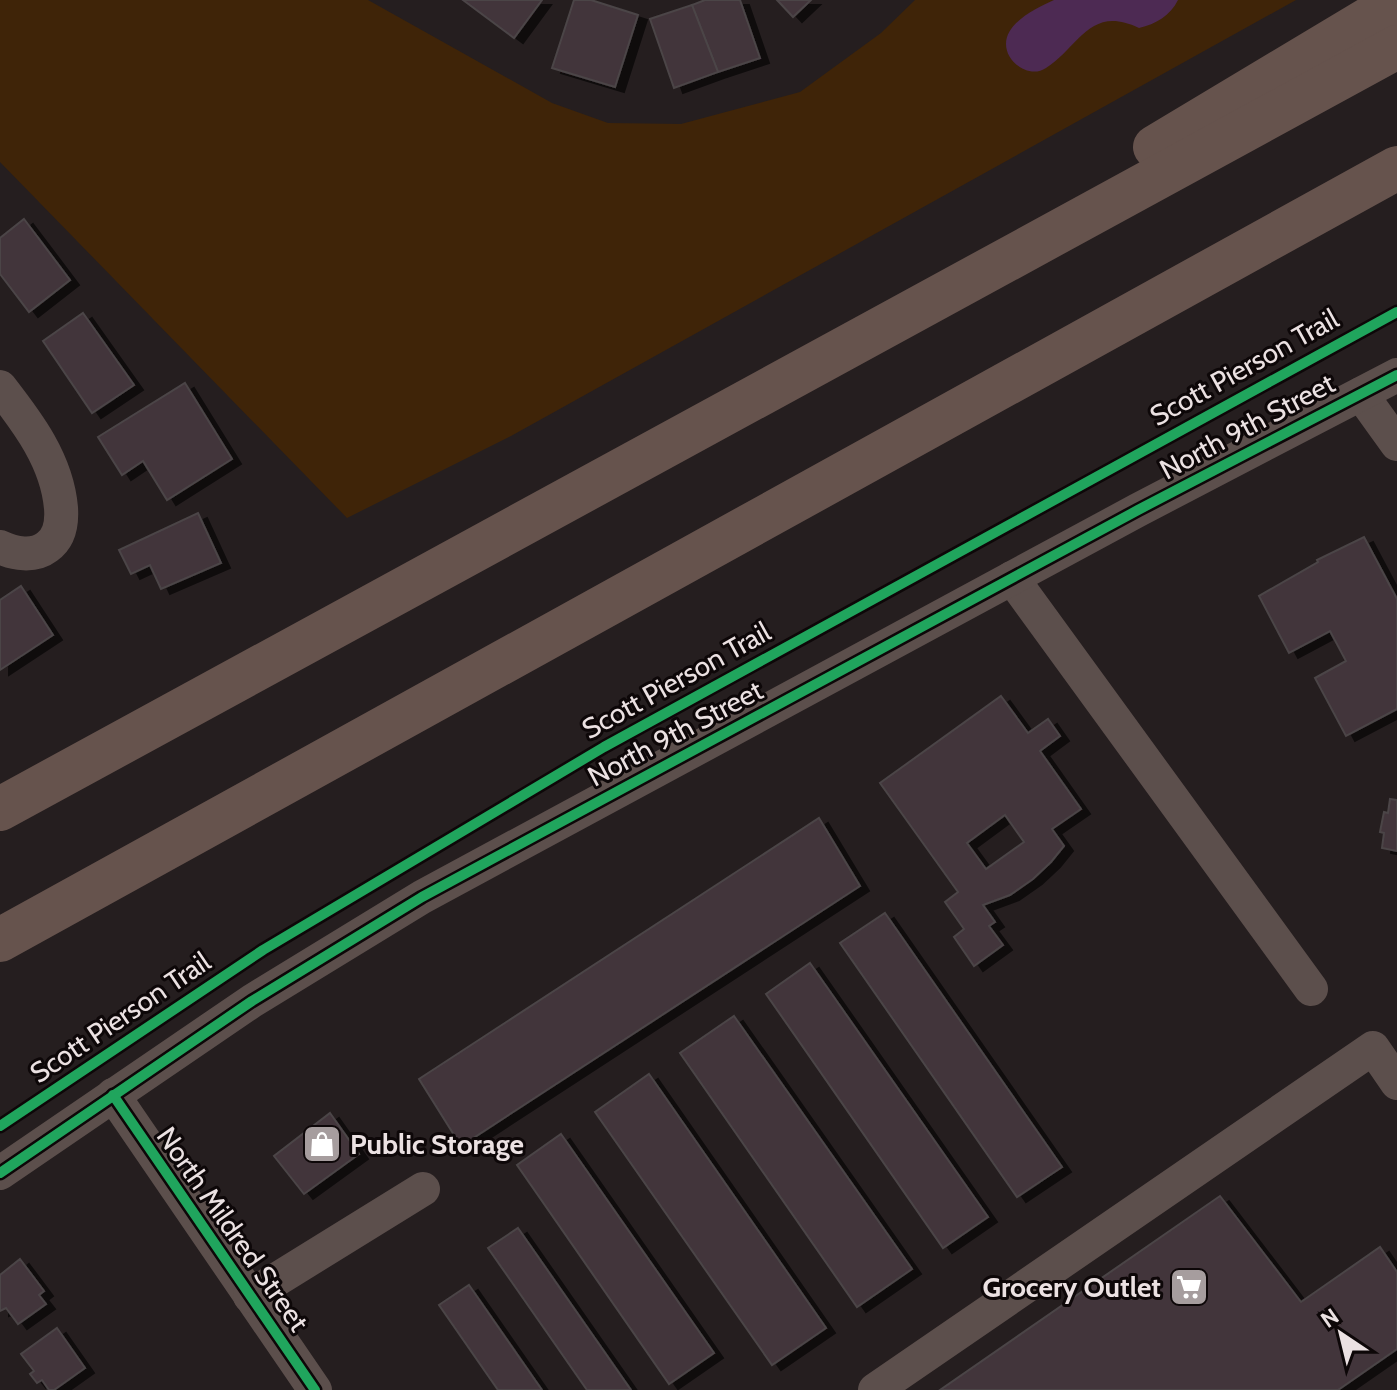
<svg xmlns="http://www.w3.org/2000/svg" width="1397" height="1390" font-family="Cabin,sans-serif">
	<style>
		.green { fill: #3f2408 }
		.water { fill: #4d2a53 }
		.building { fill: #42353b; stroke: #4b4547; stroke-width: 2; fill-rule: evenodd; filter: url(#shadow) }
		.lines { fill: none; stroke-linecap: round; stroke-linejoin: round }
		.minor { stroke: #5c4f4c; stroke-width: 34 }
		.highway { stroke: #66534d; stroke-width: 44 }
		.cycleway-casing { stroke: #0d0708; stroke-width: 15 }
		.cycleway { stroke: #20a55d; stroke-width: 10 }
		.labels { text-anchor: middle; dominant-baseline: central; stroke-width: 6; stroke-linejoin: round; paint-order: stroke }
		.street-label { font-size: 28px; fill: #ebe1e2; stroke: #0d0708 }
		.poi-label { font-size: 28px; font-weight: bold; fill: #ebe1e2; stroke: #0d0708; text-anchor: start }
	</style>
	<defs>
		<filter id="shadow"><feDropShadow dx="9" dy="5" stdDeviation="0" flood-color="#0009"/></filter>
	</defs>
	<rect width="100%" height="100%" fill="#251e1f"/>
	<!-- green -->
	<path class="green" d="M0 0H368L552 103 608 123 681 124 800 92 881 33 915 0H1296L511 436 347 518 0 162Z"/>
	<!-- water -->
	<path class="water" d="M1054 0H1178C1170 16 1156 24 1139 28 1090 4 1079 47 1046 68 1030 79 1006 63 1006 44 1006 22 1037 8 1054 0Z"/>
	<!-- building -->
	<g class="building">
		<path d="M463 0H542L514 38Z"/>
		<path d="M574 0H591L638 15 615 87 552 68Z"/>
		<path d="M705 0H740L760 58 718 72 692 5Z"/>
		<path d="M777 0H811L793 17Z"/>
		<path d="M692 5 718 72 674 88 650 19Z"/>
		<path d="M24 219 70 280 29 312 0 274V238Z"/>
		<path d="M83 313 134 385 92 413 43 341Z"/>
		<path d="M185 383 232 459 167 500 143 461 122 475 98 437Z"/>
		<path d="M198 513 221 563 161 589 150 565 131 574 119 550Z"/>
		<path d="M1364 537 1397 599V709L1346 736 1315 678 1346 661 1330 631 1289 653 1259 596 1318 562 1317 560Z"/>
		<path d="M21 586 53 635 0 670V600Z"/>
		<path d="M1001 696 1028 733 1048 719 1060 736 1040 751 1081 809 1052 829 1064 846 1051 862 1033 879 1010 895 983 905 995 922 989 926 1003 945 974 966 954 937 964 929 945 902 958 892 880 783ZM1005 815 1024 842 986 869 967 843Z"/>
		<path d="M1390 799 1397 800V851L1382 848 1384 833 1380 832 1384 812 1388 813Z"/>
		<path d="M819 818 860 886 461 1146 419 1079Z"/>
		<path d="M885 913 1062 1167 1017 1197 840 943Z"/>
		<path d="M810 963 988 1217 943 1248 766 994Z"/>
		<path d="M734 1016 912 1269 857 1307 680 1053Z"/>
		<path d="M649 1074 826 1328 772 1365 595 1112Z"/>
		<path d="M330 1113 359 1154 304 1194 274 1156Z"/>
		<path d="M561 1134 714 1353 669 1384 517 1165Z"/>
		<path d="M1220 1196 1301 1302 1380 1247 1397 1272V1349L1338 1390H940Z"/>
		<path d="M518 1228 631 1390H587L488 1248Z"/>
		<path d="M20 1259 44 1291 39 1295 46 1304 18 1324 6 1308 0 1311V1275Z"/>
		<path d="M469 1285 542 1390H498L439 1305Z"/>
		<path d="M57 1328 85 1368 54 1390H49L42 1380 37 1383 30 1374 34 1371 21 1354Z"/>
	</g>
	<g class="lines">
		<!-- minor -->
		<g class="minor">
			<path d="M0 387C28 423 57 461 61 508 62 522 60 538 47 547 34 557 14 554 0 547"/>
			<path d="M1361 394 1397 444"/>
			<path d="M1012 578 1311 989"/>
			<path d="M113 1095 315 1390"/>
			<path d="M0 1173 252 1001 422 897 1138 510 1397 375"/>
			<path d="M250 1296 423 1189"/>
			<path d="M875 1390 1373 1048 1397 1083"/>
		</g>
		<!-- highway -->
		<g class="highway">
			<path d="M1155 147 1397 2"/>
			<path d="M0 809 1397 47"/>
			<path d="M0 940 1397 168"/>
		</g>
		<!-- cycleway casing -->
		<g class="cycleway-casing">
			<g id="cycleway">
				<path d="M113 1095 315 1390"/>
				<path d="M0 1126 263 950 604 747 1397 312"/>
				<path d="M0 1173 252 1001 422 897 1138 510 1397 375"/>
			</g>
		</g>
		<!-- cycleway -->
		<use href="#cycleway" class="cycleway"/>
	</g>
	<!-- icons -->
	<defs>
		<g id="shop-square" transform="scale(2)"><rect x="-9" y="-9" width="18" height="18" rx="4" fill="#a69d9e" stroke="#0d0708"/><path d="M-5-2.5h2.3a2.7 3.5 0 0 1 5.4 0H5L5.5 6h-11ZM-1.5-2.5h3a1.5 2.3 0 0 0-3 0Z" fill="#fff"/></g>
		<g id="supermarket-square" transform="scale(2)"><rect x="-9" y="-9" width="18" height="18" rx="4" fill="#a69d9e" stroke="#0d0708"/><path d="M-6-5.5h2.5l.6 2H6L4.5 2H-2.5L-4.4-4H-6ZM-1.5 3.2a1.3 1.3 0 1 0 .1 0ZM3 3.2a1.3 1.3 0 1 0 .1 0Z" fill="#fff"/></g>
	</defs>
	<g fill-rule="evenodd">
		<use href="#shop-square" x="322" y="1144"/>
		<use href="#supermarket-square" x="1189" y="1287"/>
	</g>
	<g class="labels">
		<!-- street labels -->
		<g class="street-label">
			<text transform="translate(1244 367) rotate(-29)">Scott Pierson Trail</text>
			<text transform="translate(1247 426) rotate(-28)">North 9th Street</text>
			<text transform="translate(676 680) rotate(-29)">Scott Pierson Trail</text>
			<text transform="translate(675 733) rotate(-28)">North 9th Street</text>
			<text transform="translate(120 1017) rotate(-34)">Scott Pierson Trail</text>
			<text transform="translate(233 1229) rotate(55)">North Mildred Street</text>
		</g>
		<!-- poi labels -->
		<g class="poi-label">
			<text x="350" y="1144">Public Storage</text>
			<text x="1161" y="1287" text-anchor="end">Grocery Outlet</text>
		</g>
	</g>
	<!-- north arrow -->
	<g transform="translate(1341 1334) rotate(325)" stroke="#0d0708" stroke-width="6" paint-order="stroke">
	<path d="M0-6L14 30L0 20L-14 30Z" fill="#ebe1e2"/>
	<text y="-12" font-size="22" font-weight="bold" text-anchor="middle" fill="#ebe1e2">N</text>
	</g>
</svg>
